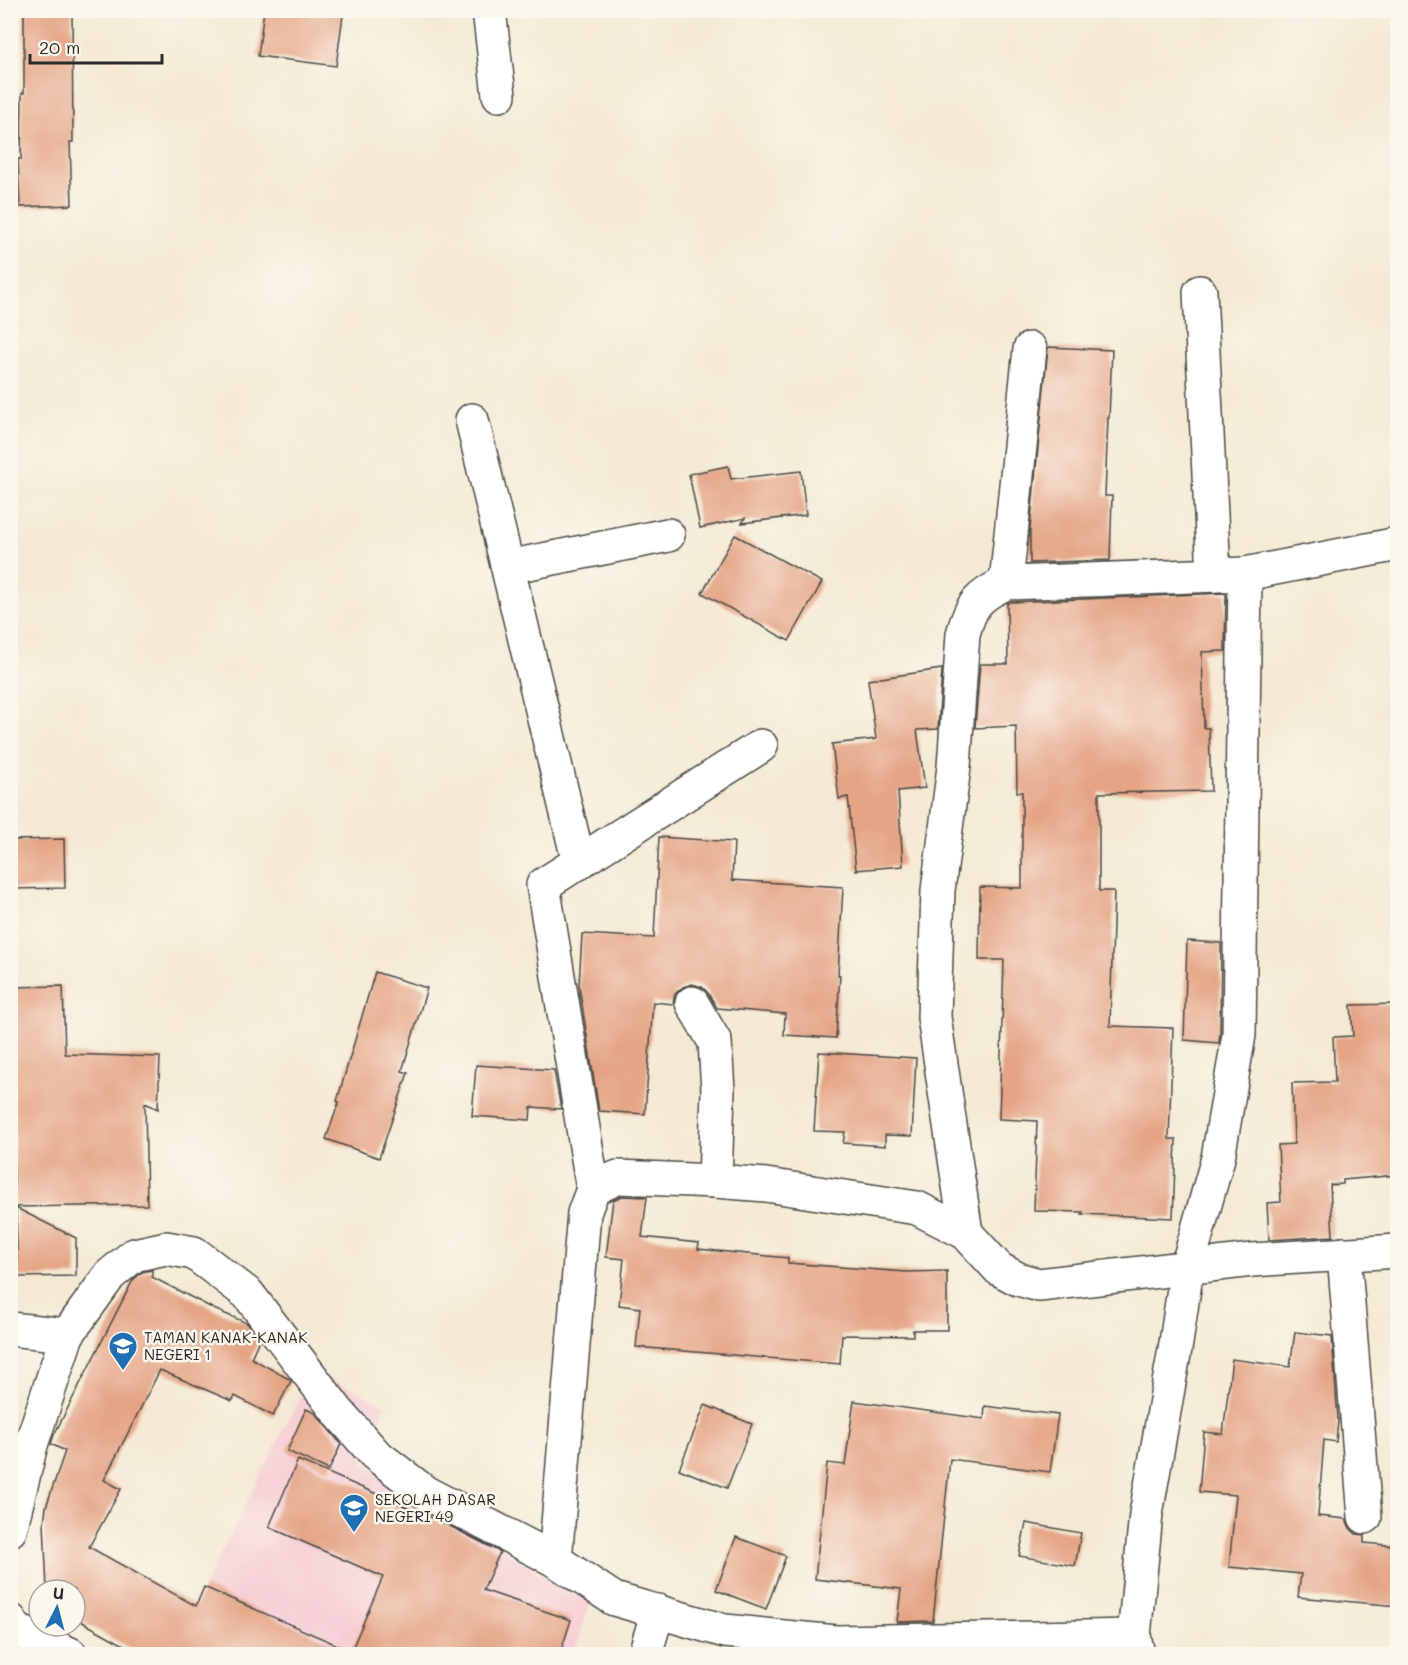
<svg xmlns="http://www.w3.org/2000/svg" width="1408" height="1665" font-family="Mali,sans-serif">
	<style>
		.built { fill: #f6cfd5 }
		.building { fill: #e4a485 }
		.lines { fill: none; stroke-linecap: round; stroke-linejoin: round }
		.street-casing { stroke: #494844; stroke-width: 36 }
		.street { stroke: #fff; stroke-width: 33 }
		.labels { text-anchor: middle; dominant-baseline: central; stroke-width: 5; stroke-linejoin: round; paint-order: stroke }
		.poi-label { font-size: 15px; fill: #2b2b2b; stroke: #fbf7ec; text-anchor: start }
	</style>
	<rect width="100%" height="100%" fill="#fbf7ec"/>
	<filter id="ink" filterUnits="userSpaceOnUse"><feTurbulence type="fractalNoise" baseFrequency=".0167" numOctaves="2"/><feDisplacementMap in="SourceGraphic" scale="12" xChannelSelector="R" yChannelSelector="G"/><feConvolveMatrix kernelMatrix="1 2 1 2 8 2 1 2 1" color-interpolation-filters="sRGB"/></filter>
	<filter id="wash" filterUnits="userSpaceOnUse"><feTurbulence type="fractalNoise" baseFrequency=".008" numOctaves="4" result="noise"/><feDisplacementMap in="SourceGraphic" scale="24" xChannelSelector="R" yChannelSelector="G"/><feGaussianBlur stdDeviation="1.35" result="paint"/><feColorMatrix in="noise" values="0 0 0 0 0 0 0 0 0 0 0 0 0 0 0 0 0 1.4 0 .05"/><feComposite in="paint" operator="in"/></filter>
	<g filter="url(#wash)">
		<rect width="100%" height="100%" fill="#f4ead4"/>
		<!-- built -->
		<path class="built" d="M313 1371 385 1405 364 1463 590 1603 574 1654H177L171 1652Z"/>
		<g id="blocks">
			<!-- building -->
			<g class="building">
				<path d="M24 10H72L73 142H70L72 205 20 207 18 159H21L22 93H24Z"/>
				<path d="M264 10H307L343 15 336 66 258 56Z"/>
				<path d="M1048 347 1112 350 1109 418H1108L1105 496H1112L1110 560 1030 563V529Z"/>
				<path d="M728 466 731 479 801 471 806 515 742 523 745 518 700 528 689 474Z"/>
				<path d="M735 535 822 582 789 641 702 593Z"/>
				<path d="M1226 593 1225 651 1202 652 1204 728H1209L1211 791 1099 793V891H1114L1110 1026 1173 1028 1169 1139H1176L1173 1218 1082 1214 1083 1212 1034 1211 1037 1121 999 1119 1004 960H979L980 887 1022 888V792H1017L1016 726 975 728 980 664H1008L1007 603 1011 602Z"/>
				<path d="M942 669 938 729 917 730 925 788 898 791 903 866 856 870 848 797 839 799 832 744 876 739 868 680Z"/>
				<path d="M659 837 734 842 732 880 843 887 838 975H840L836 1038 784 1035 785 1014 717 1008 708 993 702 987 692 984 683 987 675 994 673 1004 653 1002 645 1114 599 1111 579 986 582 934 654 938Z"/>
				<path d="M64 839 65 888 10 889V840Z"/>
				<path d="M1187 941 1221 943 1220 1033 1219 1043 1184 1040Z"/>
				<path d="M375 972 427 988 402 1071 408 1073 379 1158 326 1139 339 1102 337 1101Z"/>
				<path d="M63 986 65 1054 160 1057 158 1109 145 1103 147 1205 14 1207 13 1033H10V987Z"/>
				<path d="M1398 1004V1175L1343 1180V1184L1330 1185 1333 1236 1269 1240 1267 1203 1281 1202 1278 1145 1294 1144 1292 1083 1335 1082 1333 1037 1353 1036 1351 1005Z"/>
				<path d="M819 1052 916 1058 912 1136 885 1135V1146L843 1143 845 1132 814 1131Z"/>
				<path d="M476 1065 554 1070 561 1109 531 1107 530 1120 472 1116Z"/>
				<path d="M622 1196 647 1197 642 1237 699 1243 698 1249 788 1258V1263L906 1272 947 1271V1330H913V1336L842 1335 840 1364 636 1347 640 1308 619 1305 624 1259 606 1257 613 1200Z"/>
				<path d="M16 1208 76 1238V1276L18 1277Z"/>
				<path d="M152 1270V1277L216 1310 247 1323 259 1340 251 1358 289 1379 291 1381 273 1416 235 1396 232 1401 160 1370 104 1480 121 1489 89 1547 196 1606 204 1587 351 1651 383 1577 269 1527 298 1460 446 1524 500 1552 483 1590 571 1620 560 1654H140L75 1618V1590H47L44 1523 46 1507 65 1451 51 1444 54 1435 133 1280 142 1272Z"/>
				<path d="M1295 1332 1332 1336 1338 1420 1336 1442 1324 1440 1318 1516 1346 1519 1350 1528 1356 1534 1364 1535V1543L1398 1546V1606L1298 1597 1301 1574 1229 1567 1236 1495 1199 1492 1204 1432 1223 1434 1232 1359 1290 1367Z"/>
				<path d="M854 1401 984 1419 985 1406 1058 1415 1050 1472 950 1459 933 1621 897 1622 901 1589 815 1579 827 1463 845 1465Z"/>
				<path d="M705 1405 752 1424 727 1488 679 1469Z"/>
				<path d="M306 1409 315 1413 341 1444 329 1470 287 1451Z"/>
				<path d="M1026 1523 1081 1533 1075 1566 1019 1556Z"/>
				<path d="M736 1537 786 1556 766 1609 716 1590Z"/>
			</g>
		</g>
	</g>
	<g filter="url(#ink)">
		<use href="#blocks" fill-opacity="0" stroke="#494844" stroke-width="1.5"/>
		<g class="lines">
			<!-- street casing -->
			<g class="street-casing">
				<g id="street">
					<path d="M489 10 499 95"/>
					<path d="M1200 292 1214 575"/>
					<path d="M472 420 579 863"/>
					<path d="M508 567 668 535"/>
					<path d="M1006 583 1030 349"/>
					<path d="M692 1003 715 1042 718 1091 715 1181"/>
					<path d="M593 1189 543 885 761 746"/>
					<path d="M966 1233 934 1017 938 890 954 767 963 634C971 604 978 596 1006 583L1245 574"/>
					<path d="M1344 1254 1365 1517"/>
					<path d="M10 1329 67 1335 31 1445 10 1530"/>
					<path d="M67 1335 110 1275 134 1255 166 1248 194 1253 248 1294 338 1412 375 1454 426 1493 555 1560 614 1599 725 1631 836 1642 1134 1636"/>
					<path d="M555 1560 584 1213 593 1189 618 1177 715 1181 766 1185 917 1208 966 1233 999 1269 1018 1279 1039 1285 1252 1260 1398 1251"/>
					<path d="M10 1620 16 1630 70 1654"/>
					<path d="M645 1654 658 1611"/>
					<path d="M1138 1654 1134 1636 1146 1514 1176 1343 1187 1268 1218 1158 1239 1035 1245 574 1398 544"/>
				</g>
			</g>
			<!-- street -->
			<use href="#street" class="street"/>
		</g>
	</g>
	<!-- icons -->
	<defs>
		<g id="school-pin" transform="scale(1.5)"><path d="M0 17L-7.5 6A9.5 9.5 0 1 1 7.5 6Z" fill="#1f6fb2" stroke="#fbf7ec"/><path d="M0-5L7-2L0 1L-7-2ZM-4 1L0 2.5L4 1V4Q0 6-4 4Z" fill="#fff"/></g>
	</defs>
	<g fill-rule="evenodd">
		<use href="#school-pin" x="123" y="1346"/>
		<use href="#school-pin" x="354" y="1508"/>
	</g>
	<g class="labels">
		<!-- poi labels -->
		<g class="poi-label">
			<text x="144" y="1337">TAMAN KANAK-KANAK<tspan x="144" dy="17">NEGERI 1</tspan></text>
			<text x="375" y="1499">SEKOLAH DASAR<tspan x="375" dy="17">NEGERI 49</tspan></text>
		</g>
	</g>
	<!-- margin -->
	<rect width="1408" height="1665" fill="none" stroke="#fbf7ec" stroke-width="36"/>
	<!-- north arrow -->
	<g transform="translate(57 1608) rotate(6)"><circle r="28" fill="#fbf7ec" stroke="#a8a59f" stroke-width="1.5"/>
	<path d="M0-4.5L10 22L0 15L-10 22Z" fill="#1f6fb2"/>
	<text y="-9" font-size="16" font-weight="bold" text-anchor="middle" fill="#2b2b2b">U</text>
	</g>
	<!-- scale -->
	<path d="M30 54v9h132v-9" fill="none" stroke="#2b2b2b" stroke-width="3"/>
	<text x="39" y="54" font-size="18" fill="#2b2b2b" stroke="#fbf7ec" stroke-width="4.5" paint-order="stroke">20 m</text>
</svg>
